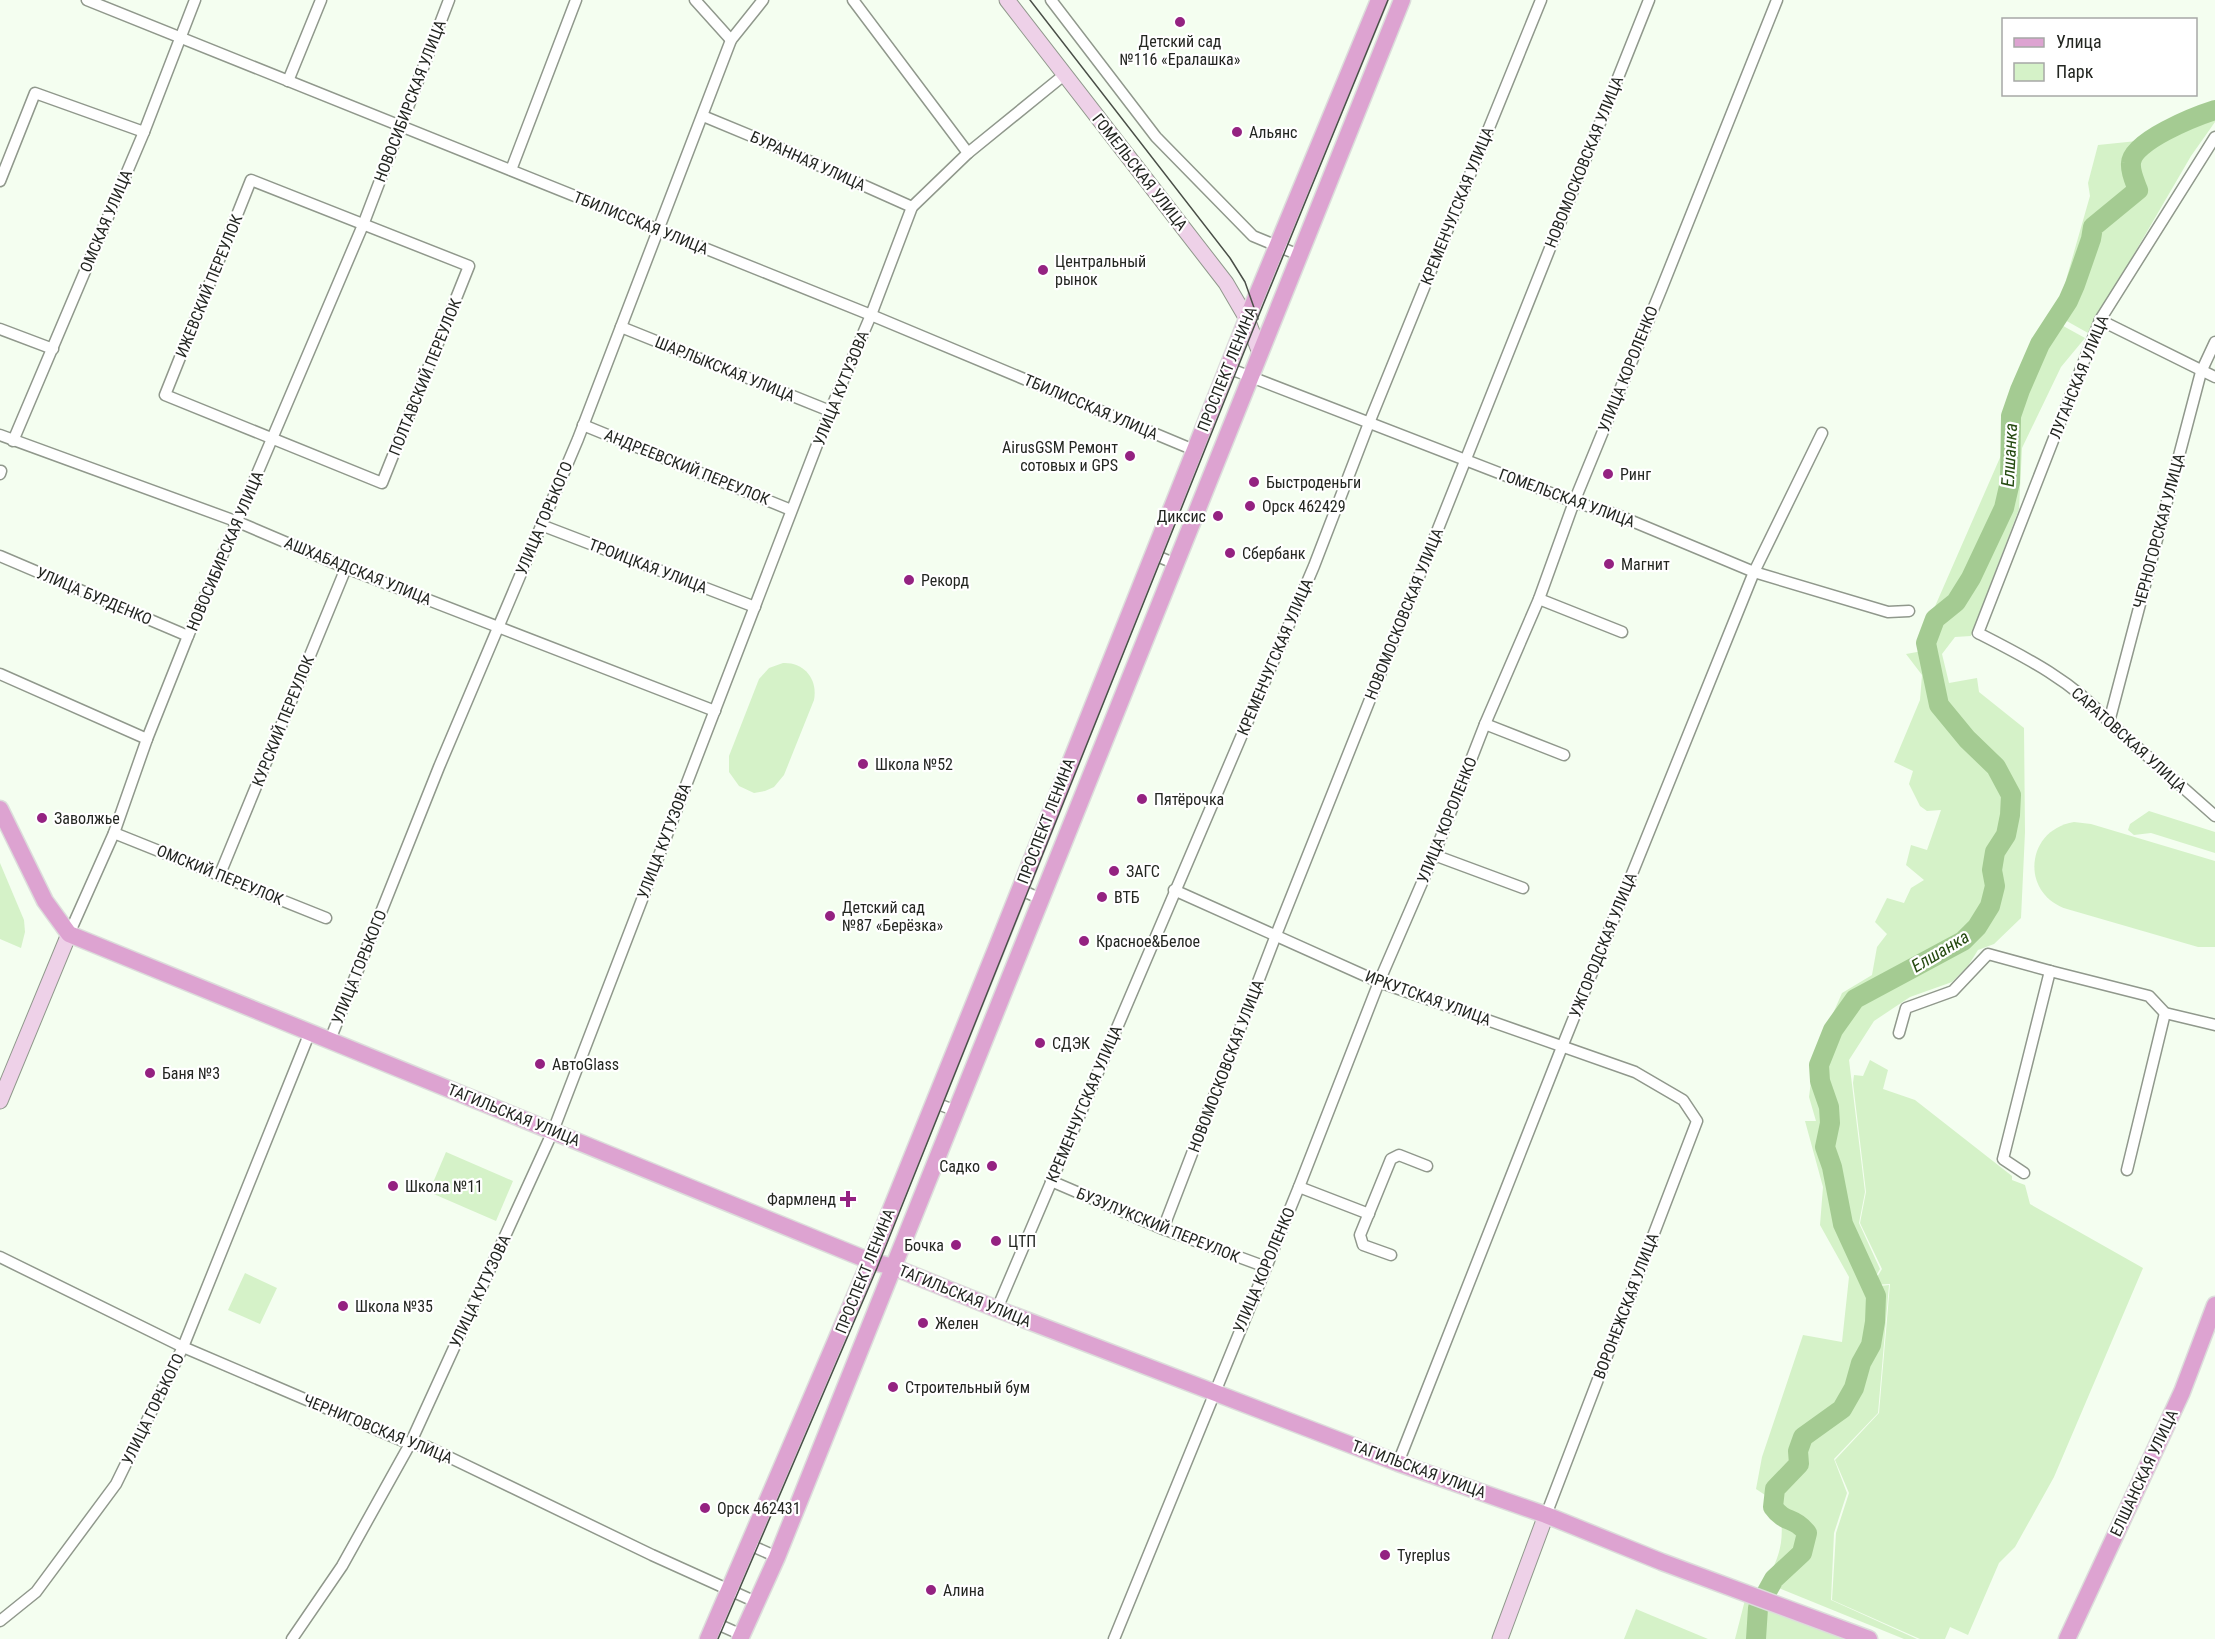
<svg xmlns="http://www.w3.org/2000/svg" width="2215" height="1639" font-family="'Roboto Condensed',sans-serif">
	<style>
		.green { fill: #d5f2c8 }
		.lines { fill: none; stroke-linecap: round; stroke-linejoin: round }
		.river { stroke: #a4cb92; stroke-width: 20 }
		.street-casing { stroke: #90988c; stroke-width: 13 }
		.secondary-casing { stroke: #90988c; stroke-width: 17 }
		.primary-casing { stroke: #dcdcdb; stroke-width: 19 }
		.street { stroke: #fff; stroke-width: 10 }
		.secondary { stroke: #eed1e8; stroke-width: 15 }
		.primary { stroke: #dda3d1; stroke-width: 16 }
		.tram { stroke: #4a4f48; stroke-width: 1.5 }
		.poi-dot { fill: #942281; stroke: #fff; stroke-width: 2 }
		.labels { text-anchor: middle; dominant-baseline: central; stroke-width: 4.5; stroke-linejoin: round; paint-order: stroke }
		.poi-label { font-size: 16px; fill: #232621; stroke: #fff; text-anchor: start }
		.street-label { font-size: 16px; fill: #232621; stroke: #fff }
		.water-label { font-size: 18px; font-style: italic; fill: #264a11; stroke: #fff }
	</style>
	<rect width="100%" height="100%" fill="#f4fef0"/>
	<!-- green -->
	<g class="green">
		<path d="M2215 112V122L2191 156 2088 333 2056 315 2090 196 2088 183 2098 145 2137 141 2172 130Z"/>
		<path d="M2056 322 2085 338 2061 367 2022 448 2019 509 1971 636 1955 637 1942 654 1949 683 1977 678 1979 692 2024 728 2025 832 2021 918 1994 944 1978 950 1968 966 1952 982 1910 997 1874 1021 1849 1060 1865 1192 1859 1223 1880 1269 1870 1287 1889 1285 1878 1413 1834 1459 1847 1493 1834 1533 1831 1600 1917 1639H1904L1766 1583C1782 1550 1784 1542 1780 1505L1756 1489 1762 1457 1803 1335 1842 1342 1849 1277 1820 1225 1823 1187 1805 1121H1816L1809 1097 1814 1057 1842 993 1872 975 1877 947 1887 934 1875 922 1887 898 1904 903 1911 888 1924 880 1906 865 1911 845 1927 850 1941 810 1927 811 1920 806 1909 784 1913 771 1894 762 1920 700 1922 675 1906 654 1928 650 1932 638 1926 627 2016 421 2034 347 2047 326 2052 329Z"/>
		<path d="M783 663C804 662 818 679 814 700L784 775 774 787 765 791 754 793 739 786 729 772V756L759 679 769 668Z"/>
		<path d="M2149 811 2215 832V853L2151 833 2134 835 2128 830 2130 824Z"/>
		<path d="M2074 822 2091 824 2215 861V947H2198L2067 909C2020 894 2025 830 2074 822Z"/>
		<path d="M0 863 24 920 25 932 21 948 0 939Z"/>
		<path d="M1870 1060 1888 1070 1883 1089 1915 1100 2012 1176V1180L2025 1185 2030 1204 2143 1268 2054 1477 2015 1547 1999 1563 1968 1635 1950 1627 1945 1639H1920L1832 1600 1836 1533 1849 1493 1835 1460 1879 1413 1890 1284 1872 1285 1882 1269 1860 1223 1866 1192 1853 1083 1854 1075 1863 1076Z"/>
		<path d="M446 1152 513 1181 496 1221 429 1192Z"/>
		<path d="M245 1273 277 1288 260 1324 228 1310Z"/>
		<path d="M1745 1600 1844 1639H1735Z"/>
		<path d="M1636 1609 1708 1639H1624Z"/>
	</g>
	<g class="lines">
		<!-- river -->
		<path class="river" d="M1756 1639 1758 1608 1774 1579 1802 1553 1807 1533C1794 1516 1785 1524 1773 1507L1775 1489 1799 1464 1798 1451 1803 1437 1842 1409 1854 1388 1861 1363 1871 1345 1875 1322 1876 1296 1843 1224 1832 1167 1825 1147 1830 1123 1829 1107 1820 1081 1819 1065 1833 1030 1855 999 1963 941 1977 927 1990 906 1995 886 1992 870 1995 852 2006 835 2010 815 2011 795 1996 767 1967 739 1939 705 1926 643 1935 619 1956 602 1971 578 2004 508 2010 482 2011 416 2020 390 2040 344 2068 301 2075 285 2091 239 2093 227 2138 190C2135 182 2130 172 2131 163 2132 141 2196 116 2215 110"/>
		<!-- street casing -->
		<g class="street-casing">
			<g id="street">
				<path d="M87 0 871 315 1194 450"/>
				<path d="M695 0 731 40"/>
				<path d="M853 0 968 153"/>
				<path d="M1051 0 1156 137 1253 236 1299 255"/>
				<path d="M288 81 321 0"/>
				<path d="M703 116 773 145 912 207"/>
				<path d="M2215 137 2100 320 1978 633C2025 657 2073 681 2109 722L2215 816"/>
				<path d="M511 170 576 0"/>
				<path d="M251 180 469 266 382 483 165 395Z"/>
				<path d="M0 181 35 93 144 132"/>
				<path d="M2100 320 2215 377"/>
				<path d="M621 327 830 411"/>
				<path d="M0 329 53 349"/>
				<path d="M1228 368 1574 502 1615 514 1754 572 1888 612 1909 611"/>
				<path d="M583 425 791 510"/>
				<path d="M0 435 238 522 346 568 715 711"/>
				<path d="M13 441 144 132 195 0"/>
				<path d="M0 474 1 471"/>
				<path d="M541 525 755 607"/>
				<path d="M1152 554 1176 564"/>
				<path d="M0 556 188 636"/>
				<path d="M1539 599 1622 632"/>
				<path d="M0 674 147 739"/>
				<path d="M2109 722 2201 372 2215 342"/>
				<path d="M1485 724 1564 755"/>
				<path d="M114 833 326 918"/>
				<path d="M1434 855 1523 888"/>
				<path d="M220 874 346 568"/>
				<path d="M1019 889 1041 899"/>
				<path d="M1174 890 1379 982 1635 1072 1683 1100 1697 1121 1546 1515"/>
				<path d="M69 934 114 833 147 739 188 636 363 225 449 0"/>
				<path d="M1899 1033 1906 1008 1953 991 1988 954 2050 971"/>
				<path d="M330 1040 439 767 578 439 731 40 763 0"/>
				<path d="M933 1102 956 1111"/>
				<path d="M2127 1170 2165 1013"/>
				<path d="M2024 1173 2003 1159 2050 971 2149 996 2165 1013 2215 1025"/>
				<path d="M1051 1181 1163 1229 1266 1267"/>
				<path d="M1299 1187 1369 1214"/>
				<path d="M1163 1229 1276 935 1649 0"/>
				<path d="M1391 1255 1363 1245 1360 1235 1391 1159 1399 1155 1427 1166"/>
				<path d="M0 1257 183 1347 410 1444 428 1447 652 1555 756 1602"/>
				<path d="M997 1309 1314 566 1369 423 1541 0"/>
				<path d="M1398 1463 1562 1047 1754 572 1822 433"/>
				<path d="M750 1545 777 1557"/>
				<path d="M0 1621 36 1592 116 1484 183 1347 310 1032"/>
				<path d="M715 1623 742 1635"/>
				<path d="M292 1639 342 1566 410 1444 553 1131 830 411 871 315 912 207 968 153 1064 75"/>
				<path d="M1114 1639 1299 1187 1379 982 1434 855 1485 724 1539 599 1574 502 1661 290 1777 0"/>
			</g>
		</g>
		<!-- secondary casing -->
		<g class="secondary-casing">
			<g id="secondary">
				<path d="M1007 0 1226 283 1247 319 1260 353"/>
				<path d="M0 1101 69 934"/>
				<path d="M1500 1639 1546 1515"/>
			</g>
		</g>
		<!-- primary casing -->
		<g class="primary-casing">
			<g id="primary">
				<path d="M0 809 45 901 69 934 870 1261 893 1267 997 1309 1398 1463 1546 1515 1662 1562 1869 1639"/>
				<path d="M708 1639 870 1261 998 944 1247 319 1379 0"/>
				<path d="M740 1639 777 1557 1402 0"/>
				<path d="M2067 1639 2182 1392 2215 1305"/>
			</g>
		</g>
		<!-- street -->
		<use href="#street" class="street"/>
		<!-- secondary -->
		<use href="#secondary" class="secondary"/>
		<!-- primary -->
		<use href="#primary" class="primary"/>
		<!-- tram -->
		<g class="tram">
			<path d="M1030 0 1230 258 1245 282 1258 319"/>
			<path d="M718 1639 877 1268 1254 327 1388 0"/>
		</g>
	</g>
	<!-- markers -->
	<g class="poi-dot">
		<circle cx="1180" cy="22" r="6"/>
		<circle cx="1237" cy="132" r="6"/>
		<circle cx="1043" cy="270" r="6"/>
		<circle cx="1130" cy="456" r="6"/>
		<circle cx="1608" cy="474" r="6"/>
		<circle cx="1254" cy="482" r="6"/>
		<circle cx="1250" cy="506" r="6"/>
		<circle cx="1218" cy="516" r="6"/>
		<circle cx="1230" cy="553" r="6"/>
		<circle cx="1609" cy="564" r="6"/>
		<circle cx="909" cy="580" r="6"/>
		<circle cx="863" cy="764" r="6"/>
		<circle cx="1142" cy="799" r="6"/>
		<circle cx="42" cy="818" r="6"/>
		<circle cx="1114" cy="871" r="6"/>
		<circle cx="1102" cy="897" r="6"/>
		<circle cx="830" cy="916" r="6"/>
		<circle cx="1084" cy="941" r="6"/>
		<circle cx="1040" cy="1043" r="6"/>
		<circle cx="540" cy="1064" r="6"/>
		<circle cx="150" cy="1073" r="6"/>
		<circle cx="992" cy="1166" r="6"/>
		<circle cx="393" cy="1186" r="6"/>
		<path d="M845 1190h6v6h6v6h-6v6h-6v-6h-6v-6h6z"/>
		<circle cx="996" cy="1241" r="6"/>
		<circle cx="956" cy="1245" r="6"/>
		<circle cx="343" cy="1306" r="6"/>
		<circle cx="923" cy="1323" r="6"/>
		<circle cx="893" cy="1387" r="6"/>
		<circle cx="705" cy="1508" r="6"/>
		<circle cx="1385" cy="1555" r="6"/>
		<circle cx="931" cy="1590" r="6"/>
	</g>
	<g class="labels">
		<!-- poi labels -->
		<g class="poi-label">
			<text x="1180" y="41" text-anchor="middle">Детский сад<tspan x="1180" dy="18">№116 «Ералашка»</tspan></text>
			<text x="1249" y="132">Альянс</text>
			<text x="1055" y="261">Центральный<tspan x="1055" dy="18">рынок</tspan></text>
			<text x="1118" y="447" text-anchor="end">AirusGSM Ремонт<tspan x="1118" dy="18">сотовых и GPS</tspan></text>
			<text x="1620" y="474">Ринг</text>
			<text x="1266" y="482">Быстроденьги</text>
			<text x="1262" y="506">Орск 462429</text>
			<text x="1206" y="516" text-anchor="end">Диксис</text>
			<text x="1242" y="553">Сбербанк</text>
			<text x="1621" y="564">Магнит</text>
			<text x="921" y="580">Рекорд</text>
			<text x="875" y="764">Школа №52</text>
			<text x="1154" y="799">Пятёрочка</text>
			<text x="54" y="818">Заволжье</text>
			<text x="1126" y="871">ЗАГС</text>
			<text x="1114" y="897">ВТБ</text>
			<text x="842" y="907">Детский сад<tspan x="842" dy="18">№87 «Берёзка»</tspan></text>
			<text x="1096" y="941">Красное&amp;Белое</text>
			<text x="1052" y="1043">СДЭК</text>
			<text x="552" y="1064">АвтоGlass</text>
			<text x="162" y="1073">Баня №3</text>
			<text x="980" y="1166" text-anchor="end">Садко</text>
			<text x="405" y="1186">Школа №11</text>
			<text x="836" y="1199" text-anchor="end">Фармленд</text>
			<text x="1008" y="1241">ЦТП</text>
			<text x="944" y="1245" text-anchor="end">Бочка</text>
			<text x="355" y="1306">Школа №35</text>
			<text x="935" y="1323">Желен</text>
			<text x="905" y="1387">Строительный бум</text>
			<text x="717" y="1508">Орск 462431</text>
			<text x="1397" y="1555">Tyreplus</text>
			<text x="943" y="1590">Алина</text>
		</g>
		<!-- street labels -->
		<g class="street-label">
			<text transform="translate(410 101) rotate(-69)">НОВОСИБИРСКАЯ УЛИЦА</text>
			<text transform="translate(808 161) rotate(24)">БУРАННАЯ УЛИЦА</text>
			<text transform="translate(1584 162) rotate(-68)">НОВОМОСКОВСКАЯ УЛИЦА</text>
			<text transform="translate(1140 172) rotate(52)">ГОМЕЛЬСКАЯ УЛИЦА</text>
			<text transform="translate(1457 206) rotate(-68)">КРЕМЕНЧУГСКАЯ УЛИЦА</text>
			<text transform="translate(106 221) rotate(-67)">ОМСКАЯ УЛИЦА</text>
			<text transform="translate(641 223) rotate(22)">ТБИЛИССКАЯ УЛИЦА</text>
			<text transform="translate(209 286) rotate(-68)">ИЖЕВСКИЙ ПЕРЕУЛОК</text>
			<text transform="translate(725 369) rotate(22)">ШАРЛЫКСКАЯ УЛИЦА</text>
			<text transform="translate(1227 369) rotate(-68)">ПРОСПЕКТ ЛЕНИНА</text>
			<text transform="translate(1628 369) rotate(-68)">УЛИЦА КОРОЛЕНКО</text>
			<text transform="translate(425 377) rotate(-68)">ПОЛТАВСКИЙ ПЕРЕУЛОК</text>
			<text transform="translate(2079 377) rotate(-68)">ЛУГАНСКАЯ УЛИЦА</text>
			<text transform="translate(841 388) rotate(-68)">УЛИЦА КУТУЗОВА</text>
			<text transform="translate(1091 407) rotate(23)">ТБИЛИССКАЯ УЛИЦА</text>
			<text transform="translate(687 467) rotate(22)">АНДРЕЕВСКИЙ ПЕРЕУЛОК</text>
			<text transform="translate(1567 498) rotate(20)">ГОМЕЛЬСКАЯ УЛИЦА</text>
			<text transform="translate(544 518) rotate(-67)">УЛИЦА ГОРЬКОГО</text>
			<text transform="translate(2159 531) rotate(-75)">ЧЕРНОГОРСКАЯ УЛИЦА</text>
			<text transform="translate(225 551) rotate(-67)">НОВОСИБИРСКАЯ УЛИЦА</text>
			<text transform="translate(648 566) rotate(21)">ТРОИЦКАЯ УЛИЦА</text>
			<text transform="translate(358 571) rotate(22)">АШХАБАДСКАЯ УЛИЦА</text>
			<text transform="translate(94 596) rotate(23)">УЛИЦА БУРДЕНКО</text>
			<text transform="translate(1404 614) rotate(-68)">НОВОМОСКОВСКАЯ УЛИЦА</text>
			<text transform="translate(1275 657) rotate(-67)">КРЕМЕНЧУГСКАЯ УЛИЦА</text>
			<text transform="translate(283 721) rotate(-68)">КУРСКИЙ ПЕРЕУЛОК</text>
			<text transform="translate(2129 740) rotate(42)">САРАТОВСКАЯ УЛИЦА</text>
			<text transform="translate(1447 820) rotate(-68)">УЛИЦА КОРОЛЕНКО</text>
			<text transform="translate(1046 821) rotate(-69)">ПРОСПЕКТ ЛЕНИНА</text>
			<text transform="translate(664 841) rotate(-69)">УЛИЦА КУТУЗОВА</text>
			<text transform="translate(220 875) rotate(22)">ОМСКИЙ ПЕРЕУЛОК</text>
			<text transform="translate(1603 945) rotate(-68)">УЖГОРОДСКАЯ УЛИЦА</text>
			<text transform="translate(359 967) rotate(-68)">УЛИЦА ГОРЬКОГО</text>
			<text transform="translate(1428 998) rotate(20)">ИРКУТСКАЯ УЛИЦА</text>
			<text transform="translate(1226 1066) rotate(-69)">НОВОМОСКОВСКАЯ УЛИЦА</text>
			<text transform="translate(1084 1104) rotate(-67)">КРЕМЕНЧУГСКАЯ УЛИЦА</text>
			<text transform="translate(514 1115) rotate(22)">ТАГИЛЬСКАЯ УЛИЦА</text>
			<text transform="translate(1158 1225) rotate(22)">БУЗУЛУКСКИЙ ПЕРЕУЛОК</text>
			<text transform="translate(1264 1270) rotate(-67)">УЛИЦА КОРОЛЕНКО</text>
			<text transform="translate(865 1271) rotate(-68)">ПРОСПЕКТ ЛЕНИНА</text>
			<text transform="translate(480 1291) rotate(-65)">УЛИЦА КУТУЗОВА</text>
			<text transform="translate(965 1296) rotate(22)">ТАГИЛЬСКАЯ УЛИЦА</text>
			<text transform="translate(1626 1306) rotate(-69)">ВОРОНЕЖСКАЯ УЛИЦА</text>
			<text transform="translate(153 1409) rotate(-64)">УЛИЦА ГОРЬКОГО</text>
			<text transform="translate(378 1429) rotate(22)">ЧЕРНИГОВСКАЯ УЛИЦА</text>
			<text transform="translate(1419 1469) rotate(20)">ТАГИЛЬСКАЯ УЛИЦА</text>
			<text transform="translate(2144 1473) rotate(-65)">ЕЛШАНСКАЯ УЛИЦА</text>
		</g>
		<!-- water labels -->
		<g class="water-label">
			<text transform="translate(2009 455) rotate(-87)">Елшанка</text>
			<text transform="translate(1940 951) rotate(-31)">Елшанка</text>
		</g>
	</g>
	<!-- legend -->
	<rect x="2002" y="18" width="195" height="78" fill="#ffffff" stroke="#a7a8a6" stroke-width="1.5"/>
	<rect x="2014" y="38" width="30" height="9" fill="#dda3d1" stroke="#a7a8a6" stroke-width="1.5"/>
	<text x="2056" y="48" font-size="18" fill="#232621">Улица</text>
	<rect x="2014" y="63" width="30" height="18" fill="#d5f2c8" stroke="#a7a8a6" stroke-width="1.5"/>
	<text x="2056" y="78" font-size="18" fill="#232621">Парк</text>
</svg>
